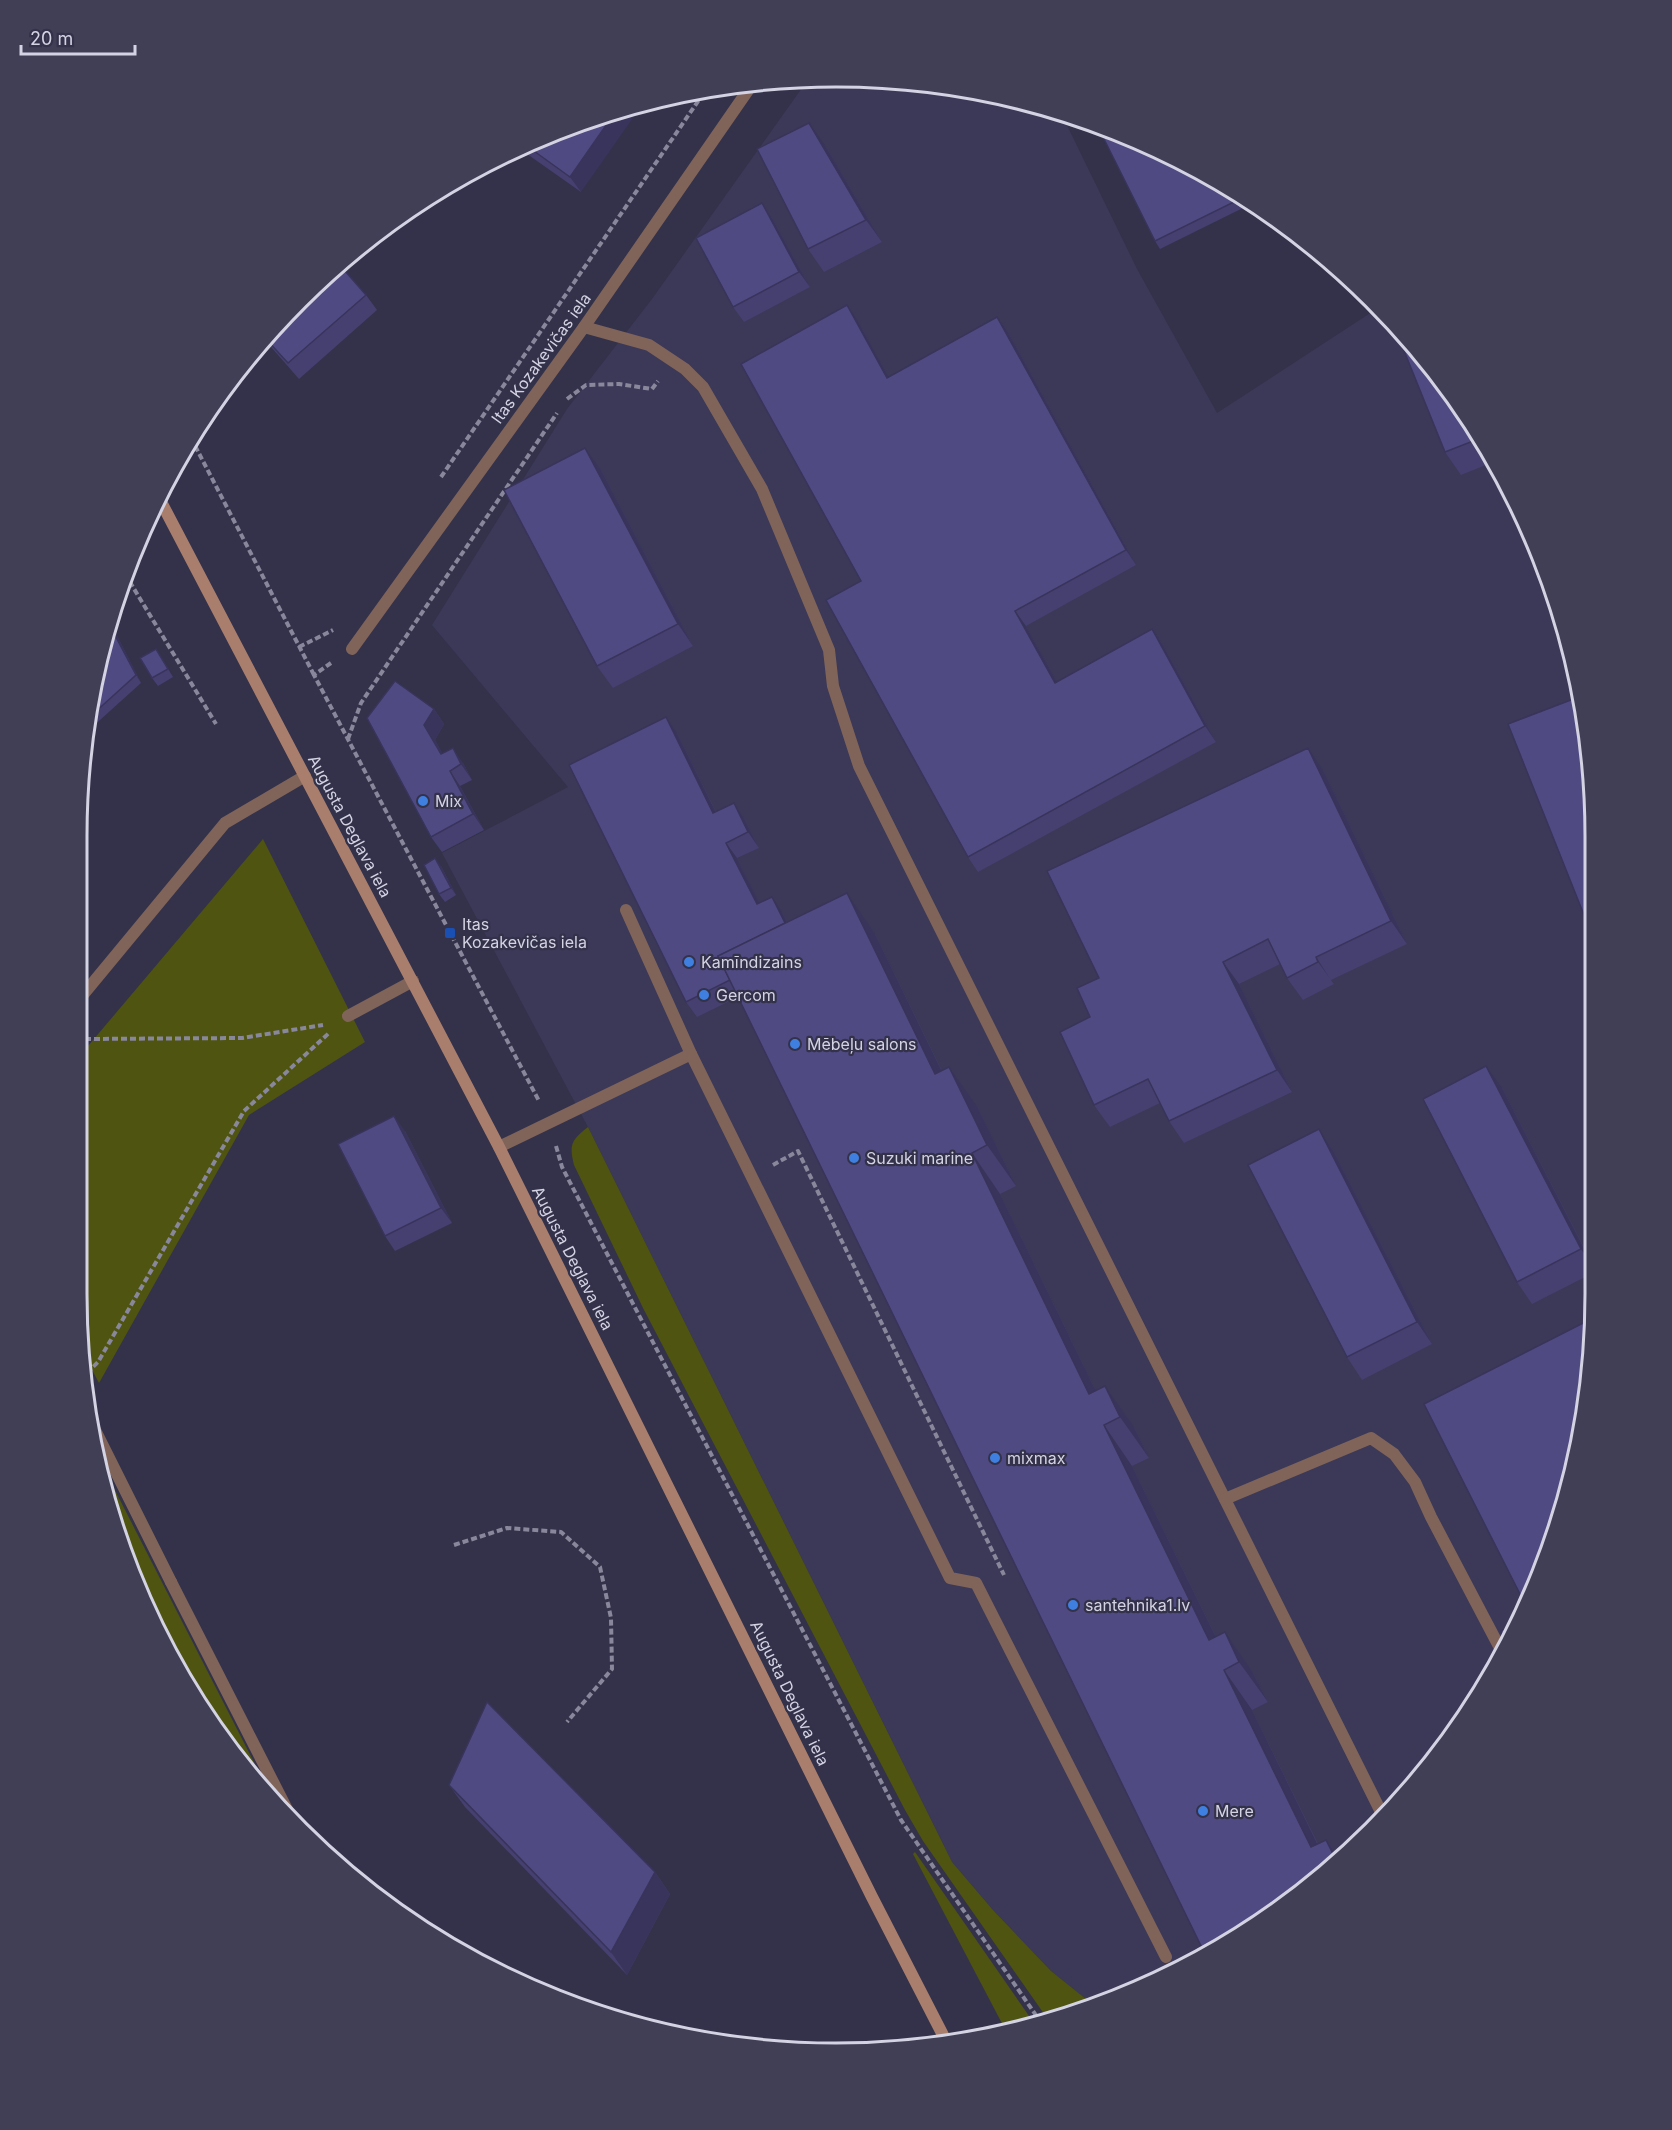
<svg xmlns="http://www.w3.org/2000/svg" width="1672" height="2130" font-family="Inter,sans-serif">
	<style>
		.built { fill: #3b3957 }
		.green { fill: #4f5411 }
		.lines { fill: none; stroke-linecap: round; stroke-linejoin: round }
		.path { stroke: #88879b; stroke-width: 4; stroke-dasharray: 6 3; stroke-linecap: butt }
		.lane { stroke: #806459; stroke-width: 12 }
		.street { stroke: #806459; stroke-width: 12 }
		.secondary { stroke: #aa7e6c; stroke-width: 12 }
		.wall { fill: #454070 }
		.shaded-wall { fill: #38345b }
		.building { fill: #504a82; stroke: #38345b; stroke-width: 1.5 }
		.shop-dot { fill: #3f7fe0; stroke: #33324a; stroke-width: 2 }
		.transit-dot { fill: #1a4fb4; stroke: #33324a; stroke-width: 2 }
		.labels { text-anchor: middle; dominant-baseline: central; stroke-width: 4.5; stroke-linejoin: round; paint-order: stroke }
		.street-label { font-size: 16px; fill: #d4d3e3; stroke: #33324a }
		.poi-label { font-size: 16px; fill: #d4d3e3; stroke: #33324a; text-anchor: start }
		.rim { fill: none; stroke: #d4d3e3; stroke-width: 3 }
	</style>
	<rect width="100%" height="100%" fill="#33324a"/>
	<!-- built -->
	<path class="built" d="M885 78 1032 102 1061 113 1137 269 1217 413 1378 308 1407 335 1494 456 1555 592 1594 786 1595 1294 1581 1442 1538 1584 1467 1716 1337 1865 1216 1952 1091 2003 1051 1971 993 1910 952 1862 588 1127 442 853 568 787 432 625 567 409 652 299 807 81Z"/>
	<!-- green -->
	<g class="green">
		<path d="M263 839 365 1042 249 1115 99 1383 84 1355 77 1294V1059Z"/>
		<path d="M588 1127 952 1862 993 1910 1051 1971 1091 2003 1049 2021 923 1841 905 1810 643 1308 574 1165C569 1145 571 1140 588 1127Z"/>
		<path d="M98 1457 259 1772 255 1774 178 1674 102 1491Z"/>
		<path d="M915 1852 1036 2026 1006 2031 913 1854Z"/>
	</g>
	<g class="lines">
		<!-- path -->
		<g class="path">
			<path d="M567 399 586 385 619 384 652 389 658 381"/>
			<path d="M191 438 314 675"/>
			<path d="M441 477 705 91"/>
			<path d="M125 574 216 724"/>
			<path d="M299 647 333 630"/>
			<path d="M331 663 314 675 539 1101"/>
			<path d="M348 739 361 703 557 413"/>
			<path d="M85 1039 242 1038 323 1025"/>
			<path d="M556 1146 562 1167 901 1820 1042 2024"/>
			<path d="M773 1165 798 1151 1004 1575"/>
			<path d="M87 1373 98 1362 244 1111 329 1033"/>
			<path d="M454 1545 507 1528 561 1532 600 1567 611 1618 612 1669 567 1722"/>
		</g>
		<!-- lane -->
		<g class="lane">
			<path d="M584 327 649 345 685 369 703 387 762 489 829 650 833 686 859 766 1382 1814"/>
			<path d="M626 910 691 1054"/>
			<path d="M348 1016 413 981"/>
			<path d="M499 1147 691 1054 950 1578 976 1583 1166 1957"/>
			<path d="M1225 1499 1371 1438 1394 1454 1415 1482 1431 1517 1502 1652"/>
			<path d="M171 1582 297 1829"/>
		</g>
		<!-- street -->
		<g class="street">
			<path d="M352 649 584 327 753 83"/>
			<path d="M77 1002 225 823 305 776"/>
			<path d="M94 1428 171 1582"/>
		</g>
		<!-- secondary -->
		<path class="secondary" d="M159 498 499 1147 872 1897 945 2039"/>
	</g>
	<!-- wall -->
	<g class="wall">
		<path d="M592 117 581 192 520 149Z"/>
		<path d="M825 145 882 242 824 272 808 249Z"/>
		<path d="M1172 155 1251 204 1160 249 1155 241Z"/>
		<path d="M762 203 772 218 810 287 744 322 733 307Z"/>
		<path d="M335 265 366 295 377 310 299 379 265 340Z"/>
		<path d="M997 317 1008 332 1136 565 1026 626 1057 682 1152 629 1163 645 1216 742 978 872 968 857 861 581 858 321 888 377Z"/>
		<path d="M1407 335 1494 456 1496 461 1461 475 1445 452Z"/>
		<path d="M601 470 693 646 613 688 597 666Z"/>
		<path d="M111 624 141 683 90 729Z"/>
		<path d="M156 649 173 677 158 686 152 678Z"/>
		<path d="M434 709 444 724 435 740 442 753 463 763 472 780 460 786 484 830 442 852 431 837Z"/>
		<path d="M677 733 716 812 734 803 744 818 759 848 737 858 759 903 782 912 787 922 875 934 942 1071 978 1108 1016 1186 1000 1194 1096 1391 1134 1427 1149 1458 1132 1466 1216 1637 1253 1673 1268 1702 1252 1710 1318 1844 1326 1840 1341 1861 1337 1865 1216 1952 738 997 697 1017 686 1002Z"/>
		<path d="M1323 770 1407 944 1331 980 1334 984 1303 1000 1287 978 1280 964 1239 984 1292 1092 1184 1143 1169 1121 1160 1103 1110 1127 1094 1105 1090 1017 1099 978Z"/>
		<path d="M441 866 456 895 445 902 439 894Z"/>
		<path d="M1502 1088 1595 1269V1272L1532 1304 1517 1282Z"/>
		<path d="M1319 1129 1334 1152 1432 1344 1362 1380 1347 1357Z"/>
		<path d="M405 1131 452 1223 395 1251 385 1236Z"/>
		<path d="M449 1785 655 1872 670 1894 627 1975 465 1807Z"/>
	</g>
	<!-- shaded-wall -->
	<g class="shaded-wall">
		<path d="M642 105 581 192 570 177 616 111Z"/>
		<path d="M809 123 825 145 882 242 866 220Z"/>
		<path d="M762 203 772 218 810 287 799 272Z"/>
		<path d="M847 305 858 321 897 393 887 378Z"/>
		<path d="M997 317 1008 332 1136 565 1126 550Z"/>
		<path d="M585 448 601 470 693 646 678 624Z"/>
		<path d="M1015 611 1026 626 1066 698 1055 683Z"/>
		<path d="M111 624 141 683 136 675 110 626Z"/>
		<path d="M1152 629 1163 645 1216 742 1205 726Z"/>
		<path d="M434 709 444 724 435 740 451 769 441 754 424 725Z"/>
		<path d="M666 717 677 733 724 829 713 813Z"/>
		<path d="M453 748 463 763 472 780 461 764Z"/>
		<path d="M1308 748 1323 770 1407 944 1391 921Z"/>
		<path d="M450 771 460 786 484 830 473 814Z"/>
		<path d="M734 803 744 818 759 848 748 832Z"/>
		<path d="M726 843 737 858 768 920 757 904Z"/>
		<path d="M435 858 441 866 456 895 451 888Z"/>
		<path d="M847 893 875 934 963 1115 935 1074Z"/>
		<path d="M772 897 782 912 799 946 788 931Z"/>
		<path d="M1316 957 1331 980 1334 984 1318 962Z"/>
		<path d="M1223 962 1239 984 1292 1092 1277 1070Z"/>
		<path d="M1486 1066 1502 1088 1595 1270 1581 1249Z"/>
		<path d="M949 1067 978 1108 1016 1186 987 1145Z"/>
		<path d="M394 1116 405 1131 452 1223 441 1208Z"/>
		<path d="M1319 1129 1334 1152 1432 1344 1417 1322Z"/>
		<path d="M972 1153 1000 1194 1111 1422 1089 1394Z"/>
		<path d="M1105 1386 1134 1427 1149 1458 1120 1417Z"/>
		<path d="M1104 1425 1132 1466 1230 1666 1209 1640Z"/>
		<path d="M1225 1632 1253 1673 1268 1702 1239 1662Z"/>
		<path d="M1224 1670 1252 1710 1330 1870 1311 1847Z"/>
		<path d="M1326 1840 1341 1861 1338 1864Z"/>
		<path d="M655 1872 670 1894 627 1975 611 1952Z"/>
	</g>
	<!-- building -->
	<g class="building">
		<path d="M616 111 570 177 527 146 592 117Z"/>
		<path d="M809 123 866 220 808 249 757 149Z"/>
		<path d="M1098 127 1172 155 1242 198 1155 241Z"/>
		<path d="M762 203 799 272 733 307 696 238Z"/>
		<path d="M338 263 366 295 288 363 266 339Z"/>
		<path d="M847 305 887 378 997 317 1126 550 1015 611 1055 683 1152 629 1205 726 968 857 826 600 861 581 741 364Z"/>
		<path d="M1392 321 1407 335 1481 438 1445 452Z"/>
		<path d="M585 448 678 624 597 666 504 490Z"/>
		<path d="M110 626 136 675 93 714Z"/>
		<path d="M156 649 168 669 152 678 140 658Z"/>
		<path d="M395 681 434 709 424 725 441 754 453 748 461 764 450 771 473 814 431 837 367 718Z"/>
		<path d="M1576 698 1594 786V940L1508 724Z"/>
		<path d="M666 717 713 813 734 803 748 832 726 843 757 904 772 897 785 923 718 956 730 980 686 1002 569 765Z"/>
		<path d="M1308 748 1391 921 1316 957 1318 962 1287 978 1268 939 1223 962 1277 1070 1169 1121 1148 1079 1094 1105 1060 1032 1090 1017 1077 988 1099 978 1047 871Z"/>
		<path d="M435 858 451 888 439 894 424 865Z"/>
		<path d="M847 893 935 1074 949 1067 987 1145 972 1153 1089 1394 1105 1386 1120 1417 1104 1425 1209 1640 1225 1632 1239 1662 1224 1670 1311 1847 1326 1840 1338 1864 1216 1952 1206 1956 718 956Z"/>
		<path d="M1486 1066 1581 1249 1517 1282 1423 1099Z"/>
		<path d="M394 1116 441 1208 385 1236 338 1144Z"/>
		<path d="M1319 1129 1417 1322 1347 1357 1248 1165Z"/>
		<path d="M1593 1318 1581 1442 1538 1584 1526 1606 1424 1404Z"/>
		<path d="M1517 1622 1507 1642 1501 1631Z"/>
		<path d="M487 1702 655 1872 611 1952 449 1785Z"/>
	</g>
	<!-- markers -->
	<g class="shop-dot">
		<circle cx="423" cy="801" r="6"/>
		<circle cx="689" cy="962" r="6"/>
		<circle cx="704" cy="995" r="6"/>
		<circle cx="795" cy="1044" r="6"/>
		<circle cx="854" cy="1158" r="6"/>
		<circle cx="995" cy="1458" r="6"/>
		<circle cx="1073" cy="1605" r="6"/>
		<circle cx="1203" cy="1811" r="6"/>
	</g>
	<rect class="transit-dot" x="444" y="927" width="12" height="12" rx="3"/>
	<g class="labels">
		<!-- street labels -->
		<g class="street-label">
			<text transform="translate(541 358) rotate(-54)">Itas Kozakevičas iela</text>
			<text transform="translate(350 826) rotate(62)">Augusta Deglava iela</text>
			<text transform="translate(573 1258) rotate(63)">Augusta Deglava iela</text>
			<text transform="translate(790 1693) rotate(64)">Augusta Deglava iela</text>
		</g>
		<!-- poi labels -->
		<g class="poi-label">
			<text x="435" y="801">Mix</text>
			<text x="462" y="924">Itas<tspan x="462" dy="18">Kozakevičas iela</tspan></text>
			<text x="701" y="962">Kamīndizains</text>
			<text x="716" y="995">Gercom</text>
			<text x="807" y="1044">Mēbeļu salons</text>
			<text x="866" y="1158">Suzuki marine</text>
			<text x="1007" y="1458">mixmax</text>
			<text x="1085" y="1605">santehnika1.lv</text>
			<text x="1215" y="1811">Mere</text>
		</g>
	</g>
	<!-- crop -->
	<path d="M0 0H1672V2130H0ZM836 87H836A749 749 0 0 1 1585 836V1294A749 749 0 0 1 836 2043H836A749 749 0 0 1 87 1294V836A749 749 0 0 1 836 87Z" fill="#403f56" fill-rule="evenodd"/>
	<path class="rim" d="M836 87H836A749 749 0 0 1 1585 836V1294A749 749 0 0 1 836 2043H836A749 749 0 0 1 87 1294V836A749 749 0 0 1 836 87Z"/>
	<!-- scale -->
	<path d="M21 45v9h114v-9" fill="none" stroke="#d4d3e3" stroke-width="3"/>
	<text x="30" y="45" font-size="18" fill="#d4d3e3" stroke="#33324a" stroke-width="4.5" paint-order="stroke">20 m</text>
</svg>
